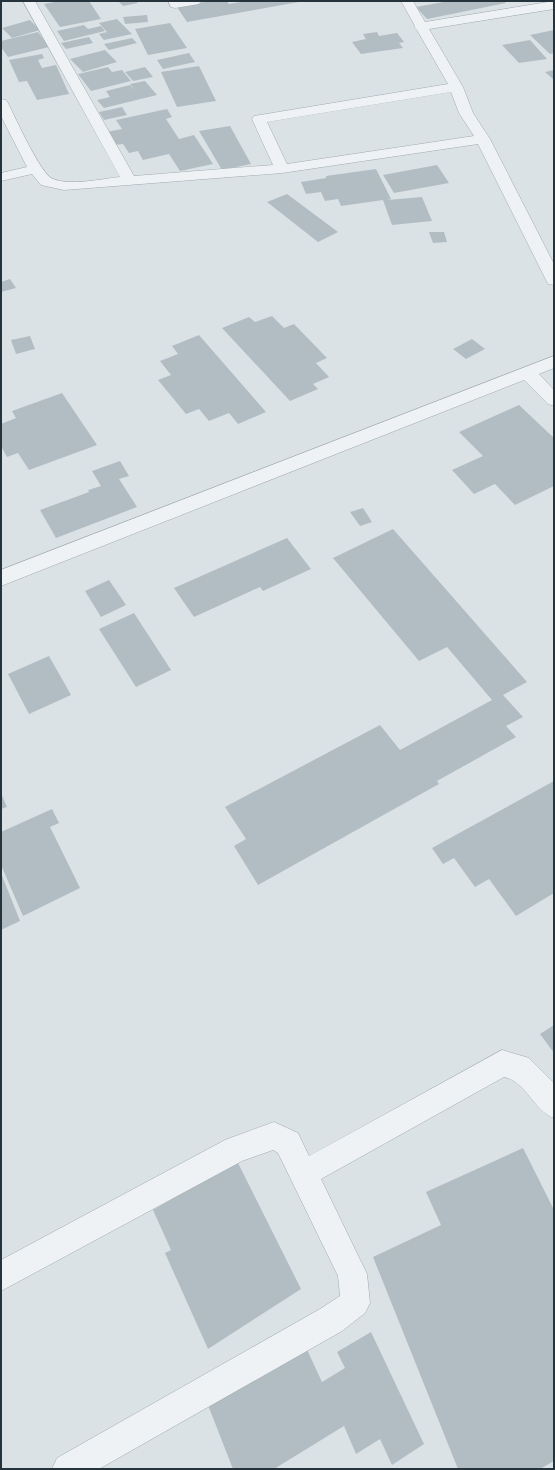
<svg xmlns="http://www.w3.org/2000/svg" width="555" height="1470" font-family="'PT Sans',sans-serif">
	<style>
		.building { fill: #b2bdc3 }
		.lines { fill: none; stroke-linecap: round; stroke-linejoin: round }
		.minor-casing { stroke: #a1aab0; stroke-width: 1 }
		.minor { fill: #eef2f5; fill-rule: evenodd }
	</style>
	<rect width="100%" height="100%" fill="#dbe2e6"/>
	<!-- building -->
	<g class="building">
		<path d="M60 1H89L101 19 60 27 44 4Z"/>
		<path d="M118 1H136L138 3 123 6Z"/>
		<path d="M210 1H227L229 4 246 1 299 2 187 22 177 7Z"/>
		<path d="M449 1H504L506 3 427 19 416 7Z"/>
		<path d="M147 15 148 22 125 24 123 17Z"/>
		<path d="M117 19 132 34 104 40 99 34 107 32 99 23Z"/>
		<path d="M30 20 40 30 12 38 2 28Z"/>
		<path d="M170 23 187 48 148 55 135 29Z"/>
		<path d="M84 25 88 29 101 26 105 31 64 41 57 31Z"/>
		<path d="M554 30V53L550 54 530 35Z"/>
		<path d="M38 32 49 47 8 57 1 47V41Z"/>
		<path d="M377 32 379 36 397 33 404 42 399 43 403 48 361 54 352 42 366 39 363 34Z"/>
		<path d="M89 37 93 43 66 49 61 43Z"/>
		<path d="M132 38 137 43 109 50 104 44Z"/>
		<path d="M530 40 547 59 519 63 502 45Z"/>
		<path d="M105 50 117 62 83 72 70 59Z"/>
		<path d="M189 53 195 62 163 69 157 60Z"/>
		<path d="M42 54 44 58 38 60 42 68 56 65 69 94 37 100 27 81 19 82 9 60Z"/>
		<path d="M199 66 216 101 177 107 161 72Z"/>
		<path d="M108 67 112 72 122 70 131 81 91 91 78 74Z"/>
		<path d="M145 67 153 77 133 81 125 72Z"/>
		<path d="M554 70V80L545 72Z"/>
		<path d="M145 81 157 95 104 108 97 100 110 97 106 91 130 85 135 90 130 84Z"/>
		<path d="M122 107 127 115 104 120 99 112Z"/>
		<path d="M167 109 172 117 166 119 179 139 194 135 213 164 180 171 169 154 143 160 138 151 129 153 123 144 114 145 106 132 122 129 116 120Z"/>
		<path d="M230 126 251 164 222 170 199 131Z"/>
		<path d="M437 165 449 183 394 193 383 175Z"/>
		<path d="M376 169 391 199 387 200 422 197 432 221 392 225 383 200 341 206 338 199 325 201 321 192 306 194 301 182 326 178V176Z"/>
		<path d="M287 194 338 232 318 242 267 202Z"/>
		<path d="M429 232H444L447 242 433 243Z"/>
		<path d="M10 279 16 288 1 292V282Z"/>
		<path d="M272 316 284 328 294 324 327 358 316 363 329 377 313 384 318 389 290 401 222 328 249 317 255 322Z"/>
		<path d="M199 335 266 412 238 424 229 413 209 421 199 409 186 414 158 380 171 375 160 361 178 354 172 346Z"/>
		<path d="M30 336 35 349 16 354 11 340Z"/>
		<path d="M472 339 485 349 466 359 453 349Z"/>
		<path d="M62 393 97 445 29 470 18 453 7 457 1 446V424L16 418 12 411Z"/>
		<path d="M519 405 554 438V486L515 505 495 484 474 494 452 470 483 456 459 432Z"/>
		<path d="M120 461 129 476 119 479 137 507 56 538 40 510 89 492 88 490 101 486 92 471Z"/>
		<path d="M363 508 372 522 360 526 350 512Z"/>
		<path d="M393 529 527 682 503 695 523 717 506 726 516 737 437 781 439 784 258 885 234 846 246 839 225 807 380 725 400 750 492 700 447 647 419 661 333 558Z"/>
		<path d="M287 538 311 569 263 591 260 587 194 617 174 588Z"/>
		<path d="M109 580 126 605 101 617 85 591Z"/>
		<path d="M134 613 171 670 136 687 99 629Z"/>
		<path d="M49 656 71 695 29 714 8 674Z"/>
		<path d="M554 781V893L516 916 489 879 475 887 454 858 443 864 432 848Z"/>
		<path d="M1 793 7 807 1 809Z"/>
		<path d="M52 809 59 823 50 827 80 888 23 916 1 865V832Z"/>
		<path d="M1 873 20 921 1 930Z"/>
		<path d="M554 1025V1053L540 1034Z"/>
		<path d="M523 1148 554 1210V1461L540 1469H458L373 1257 441 1225 426 1192Z"/>
		<path d="M237 1161 301 1289 208 1349 165 1253 171 1250 153 1210Z"/>
		<path d="M371 1332 424 1444 392 1465 380 1439 356 1454 344 1426 274 1469H233L206 1400 304 1343 322 1382 345 1368 337 1352Z"/>
	</g>
	<g class="lines">
		<!-- minor casing -->
		<g class="minor-casing">
			<g id="minor">
				<path d="M23 1H35L134 176 273 165 252 119 254 116 448 84 417 30 414 27 415 26 401 1H413L425 22 554 1V9L429 29 463 87 473 113 490 139 554 264V285L548 284 478 144 282 173 64 190 41 185 32 174 1 181V173L27 167 1 116V99L6 100 8 103C15 117 41 175 53 179 69 186 102 179 120 177ZM451 92 459 113 474 136 287 164 267 122Z"/>
				<path d="M168 1H201L199 4 175 8 171 7Z"/>
				<path d="M554 356V368L539 374 554 390V406L548 404 524 380 1 586V570Z"/>
				<path d="M502 1050 529 1058 554 1083V1118C533 1110 527 1082 504 1077L321 1179 367 1274 370 1303 365 1313 342 1331 99 1469H52L57 1458 320 1309 340 1296 338 1276 278 1153 273 1150 242 1161 1 1291V1260L225 1140 274 1122 298 1133 309 1156Z"/>
			</g>
		</g>
		<!-- minor -->
		<use href="#minor" class="minor"/>
	</g>
	<!-- border -->
	<rect width="555" height="1470" fill="none" stroke="#25333d" stroke-width="4"/>
</svg>
